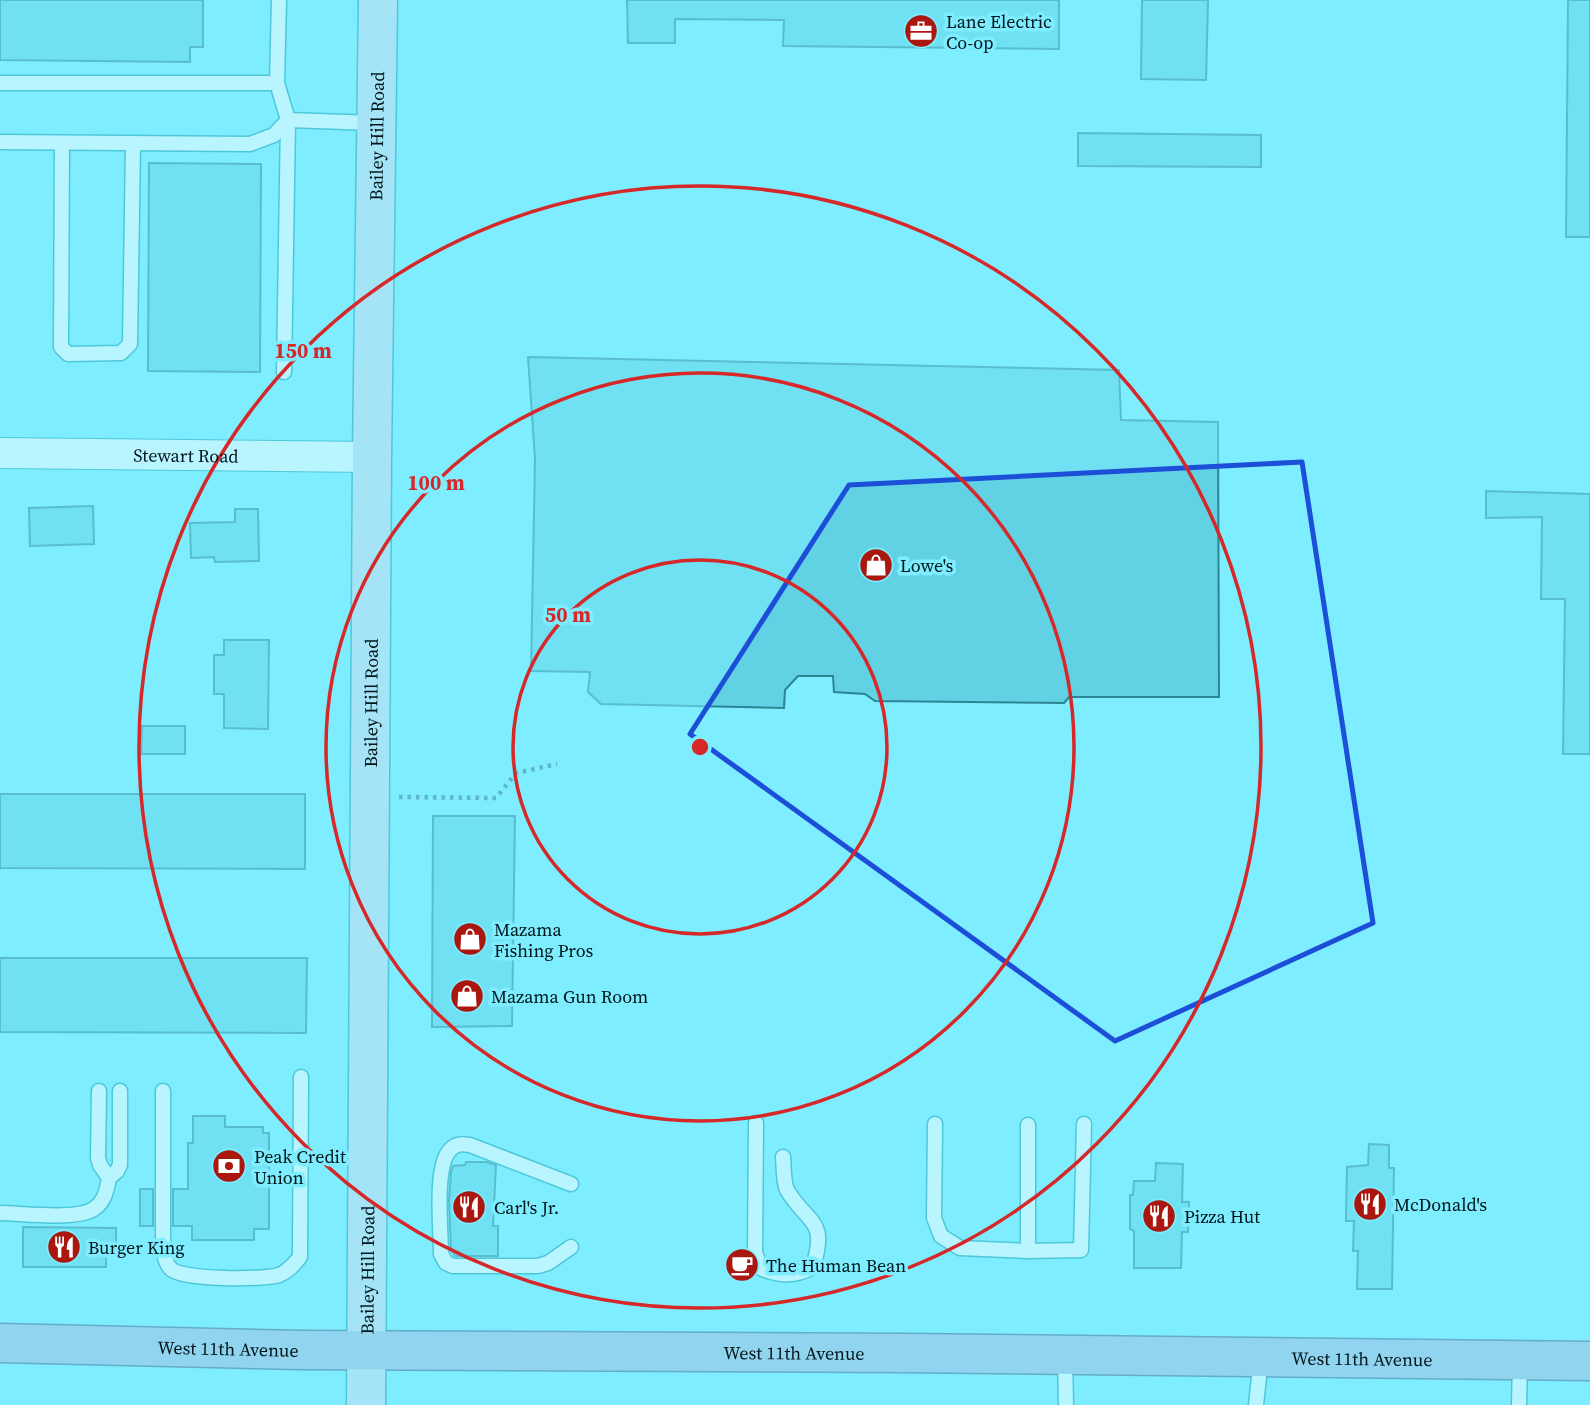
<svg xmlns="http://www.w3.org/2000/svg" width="1590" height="1405" font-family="'Source Serif 4',serif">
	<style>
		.building { fill: #61d2e4; stroke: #2c8592; stroke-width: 2 }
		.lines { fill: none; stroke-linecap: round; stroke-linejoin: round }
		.lane-casing { stroke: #169bac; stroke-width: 17 }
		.street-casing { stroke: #169bac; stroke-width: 32 }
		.secondary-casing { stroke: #169bac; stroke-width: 41 }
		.primary-casing { stroke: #485e88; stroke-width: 41 }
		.path { stroke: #397882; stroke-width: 4.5; stroke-dasharray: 3.5 5; stroke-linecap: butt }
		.lane { stroke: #fff; stroke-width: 14 }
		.street { stroke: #fff; stroke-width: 30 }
		.secondary { stroke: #d4daed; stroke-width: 38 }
		.primary { stroke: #a9b6db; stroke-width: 38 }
		.marked { fill: none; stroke: #1d4ed8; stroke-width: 5; stroke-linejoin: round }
		.ring { fill: none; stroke: #d62828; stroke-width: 3.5 }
		.labels { text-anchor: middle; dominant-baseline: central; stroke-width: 7; stroke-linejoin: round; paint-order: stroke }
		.poi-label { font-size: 18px; fill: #001519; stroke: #7dedff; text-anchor: start }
		.street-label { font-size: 18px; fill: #001519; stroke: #7dedff }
		.centre { fill: #d62828; stroke: #7dedff; stroke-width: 3.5 }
		.ring-label { font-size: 21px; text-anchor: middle; font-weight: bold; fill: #d62828; stroke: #7dedff; stroke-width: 7; stroke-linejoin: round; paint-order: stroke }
	</style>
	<rect width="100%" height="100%" fill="#7dedff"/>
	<!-- building -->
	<g class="building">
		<path d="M0 0H203V47H190V62L0 60Z"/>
		<path d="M627 0H1059V49L783 46 784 20 675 19V43H628Z"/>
		<path d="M1142 0H1208L1206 80 1141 79Z"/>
		<path d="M1568 0H1590V237H1566Z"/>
		<path d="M1078 133 1261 135V167L1078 166Z"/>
		<path d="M149 163 261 164 260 372 148 371Z"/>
		<path d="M528 357 1119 370 1121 420 1218 422 1219 697H1069L1064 703 875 701 865 694 834 692 833 676H798L785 690 784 708 601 704 588 692 590 672 531 671 535 459Z"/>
		<path d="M1486 491 1590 494V754H1563L1565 599H1541L1542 517 1486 518Z"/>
		<path d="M93 506 94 544 30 546 29 508Z"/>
		<path d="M235 509H258L259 561 215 562 214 557 191 558 190 523 235 522Z"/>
		<path d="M224 640H269L268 729 224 728V694H214V655H224Z"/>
		<path d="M142 726H185V754H141Z"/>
		<path d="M0 794H305V869L0 868Z"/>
		<path d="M433 816H515L512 1026 432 1027Z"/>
		<path d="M0 958H307L306 1033 0 1032Z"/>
		<path d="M193 1116H225V1127H263V1133H269V1229H254V1240H192V1226H173V1189H188V1143H193Z"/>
		<path d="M1369 1144 1389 1145V1168H1394L1392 1289H1357L1358 1251H1353L1354 1221H1346L1347 1167 1368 1165Z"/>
		<path d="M466 1162H487L496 1165 493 1226H498V1256H455L451 1250 449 1200 451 1172 453 1166 465 1165Z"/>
		<path d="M1156 1163 1183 1164 1182 1202H1189L1188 1232H1182L1181 1268H1134V1231L1130 1229V1195H1133L1134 1181H1155Z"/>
		<rect x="140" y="1189" width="13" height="37"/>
		<path d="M23 1227 116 1228V1248L106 1247V1267H23Z"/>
	</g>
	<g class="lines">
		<!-- lane casing -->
		<g class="lane-casing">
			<g id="lane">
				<path d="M0 83H277L279 0"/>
				<path d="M277 83 288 120 374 123"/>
				<path d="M0 142 250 144 274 135 288 120"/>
				<path d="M62 143 61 347 68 354 121 353 130 344 133 143"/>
				<path d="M284 372 288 120"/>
				<path d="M99 1091 98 1158 100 1165 109 1178"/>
				<path d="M163 1091V1237C164 1248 163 1261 171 1269 182 1280 264 1280 279 1275 289 1271 294 1264 300 1257L301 1077"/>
				<path d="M756 1123 755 1253 762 1269C782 1276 794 1277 813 1267 828 1218 808 1225 787 1190 783 1181 784 1167 783 1157"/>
				<path d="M935 1124 934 1218 941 1236 960 1248 1028 1251"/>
				<path d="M1028 1125V1251L1081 1250 1084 1124"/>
				<path d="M0 1213C21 1213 79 1221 95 1208 105 1201 107 1189 109 1178L117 1171 120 1165V1091"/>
				<path d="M571 1247 548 1263 538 1266H453L446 1263 441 1254C441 1231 434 1166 450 1150 456 1143 462 1144 470 1145L571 1184"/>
				<path d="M1065 1356 1066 1405"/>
				<path d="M1256 1405 1261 1359"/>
				<path d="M1519 1405 1520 1362"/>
			</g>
		</g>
		<!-- street casing -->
		<g class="street-casing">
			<g id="street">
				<path id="s1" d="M0 453 372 457"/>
			</g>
		</g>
		<!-- secondary casing -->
		<g class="secondary-casing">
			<g id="secondary">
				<path id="s2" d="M366 1405 372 457 378 0"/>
			</g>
		</g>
		<!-- primary casing -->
		<g class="primary-casing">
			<g id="primary">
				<path id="s3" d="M0 1343 302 1350 905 1353 1590 1361"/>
			</g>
		</g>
		<!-- path -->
		<path class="path" d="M399 797 496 798 516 773 557 764"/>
		<!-- lane -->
		<use href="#lane" class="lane"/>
		<!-- street -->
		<use href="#street" class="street"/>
		<!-- secondary -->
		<use href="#secondary" class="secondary"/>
		<!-- primary -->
		<use href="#primary" class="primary"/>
	</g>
	<!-- marked area -->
	<path d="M0 0H1590V1405H0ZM1302 462 1373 923 1115 1041 690 734 849 485Z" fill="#7dedff" fill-opacity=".55" fill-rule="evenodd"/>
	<path class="marked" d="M1302 462 1373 923 1115 1041 690 734 849 485Z"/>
	<!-- distance rings -->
	<g class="ring">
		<circle cx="700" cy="747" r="187"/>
		<circle cx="700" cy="747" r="374"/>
		<circle cx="700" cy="747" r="561"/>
	</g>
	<!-- icons -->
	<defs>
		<g id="office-disc" transform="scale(1.75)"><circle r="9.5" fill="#a9170f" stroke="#7dedff"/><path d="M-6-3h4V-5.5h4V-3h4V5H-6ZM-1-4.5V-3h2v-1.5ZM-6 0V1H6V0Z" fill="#fff"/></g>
		<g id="shop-disc" transform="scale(1.75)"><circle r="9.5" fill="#a9170f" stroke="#7dedff"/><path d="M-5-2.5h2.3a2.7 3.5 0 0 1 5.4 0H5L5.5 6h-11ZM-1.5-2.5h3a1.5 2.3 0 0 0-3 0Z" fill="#fff"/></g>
		<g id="bank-disc" transform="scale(1.75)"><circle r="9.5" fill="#a9170f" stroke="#7dedff"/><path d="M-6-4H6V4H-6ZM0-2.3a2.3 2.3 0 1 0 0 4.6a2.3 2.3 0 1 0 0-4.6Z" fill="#fff"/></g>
		<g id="restaurant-disc" transform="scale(1.75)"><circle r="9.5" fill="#a9170f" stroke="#7dedff"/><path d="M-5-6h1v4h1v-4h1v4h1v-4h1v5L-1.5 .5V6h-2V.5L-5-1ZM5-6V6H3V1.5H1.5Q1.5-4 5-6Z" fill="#fff"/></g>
		<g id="cafe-disc" transform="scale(1.75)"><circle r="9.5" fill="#a9170f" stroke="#7dedff"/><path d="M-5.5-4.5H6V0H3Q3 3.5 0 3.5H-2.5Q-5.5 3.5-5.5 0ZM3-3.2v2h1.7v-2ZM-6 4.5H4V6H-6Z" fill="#fff"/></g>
	</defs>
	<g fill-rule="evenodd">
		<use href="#office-disc" x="921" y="31"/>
		<use href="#shop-disc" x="876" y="565"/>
		<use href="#shop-disc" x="470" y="939"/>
		<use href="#shop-disc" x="467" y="996"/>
		<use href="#bank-disc" x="229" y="1166"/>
		<use href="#restaurant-disc" x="1370" y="1204"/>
		<use href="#restaurant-disc" x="469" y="1207"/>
		<use href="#restaurant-disc" x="1159" y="1216"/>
		<use href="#restaurant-disc" x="64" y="1247"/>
		<use href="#cafe-disc" x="742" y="1265"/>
	</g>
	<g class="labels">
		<!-- poi labels -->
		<g class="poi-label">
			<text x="946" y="21">Lane Electric<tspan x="946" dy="21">Co-op</tspan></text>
			<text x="900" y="565">Lowe's</text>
			<text x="494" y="929">Mazama<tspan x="494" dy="21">Fishing Pros</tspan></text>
			<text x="491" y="996">Mazama Gun Room</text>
			<text x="254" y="1156">Peak Credit<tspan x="254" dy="21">Union</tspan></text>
			<text x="1394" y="1204">McDonald's</text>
			<text x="494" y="1207">Carl's Jr.</text>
			<text x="1184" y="1216">Pizza Hut</text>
			<text x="88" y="1247">Burger King</text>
			<text x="766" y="1265">The Human Bean</text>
		</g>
		<!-- street labels -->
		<g class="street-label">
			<text stroke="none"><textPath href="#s2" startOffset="1269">Bailey Hill Road</textPath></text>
			<text stroke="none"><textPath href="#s1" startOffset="186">Stewart Road</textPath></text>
			<text stroke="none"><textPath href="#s2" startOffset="702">Bailey Hill Road</textPath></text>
			<text stroke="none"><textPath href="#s2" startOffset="135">Bailey Hill Road</textPath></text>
			<text stroke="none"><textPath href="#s3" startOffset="228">West 11th Avenue</textPath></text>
			<text stroke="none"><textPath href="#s3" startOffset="794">West 11th Avenue</textPath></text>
			<text stroke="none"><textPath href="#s3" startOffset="1362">West 11th Avenue</textPath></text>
		</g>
	</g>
	<circle cx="700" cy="747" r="10" class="centre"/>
	<g class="ring-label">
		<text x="303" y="358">150 m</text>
		<text x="436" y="490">100 m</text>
		<text x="568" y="622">50 m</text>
	</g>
</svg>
